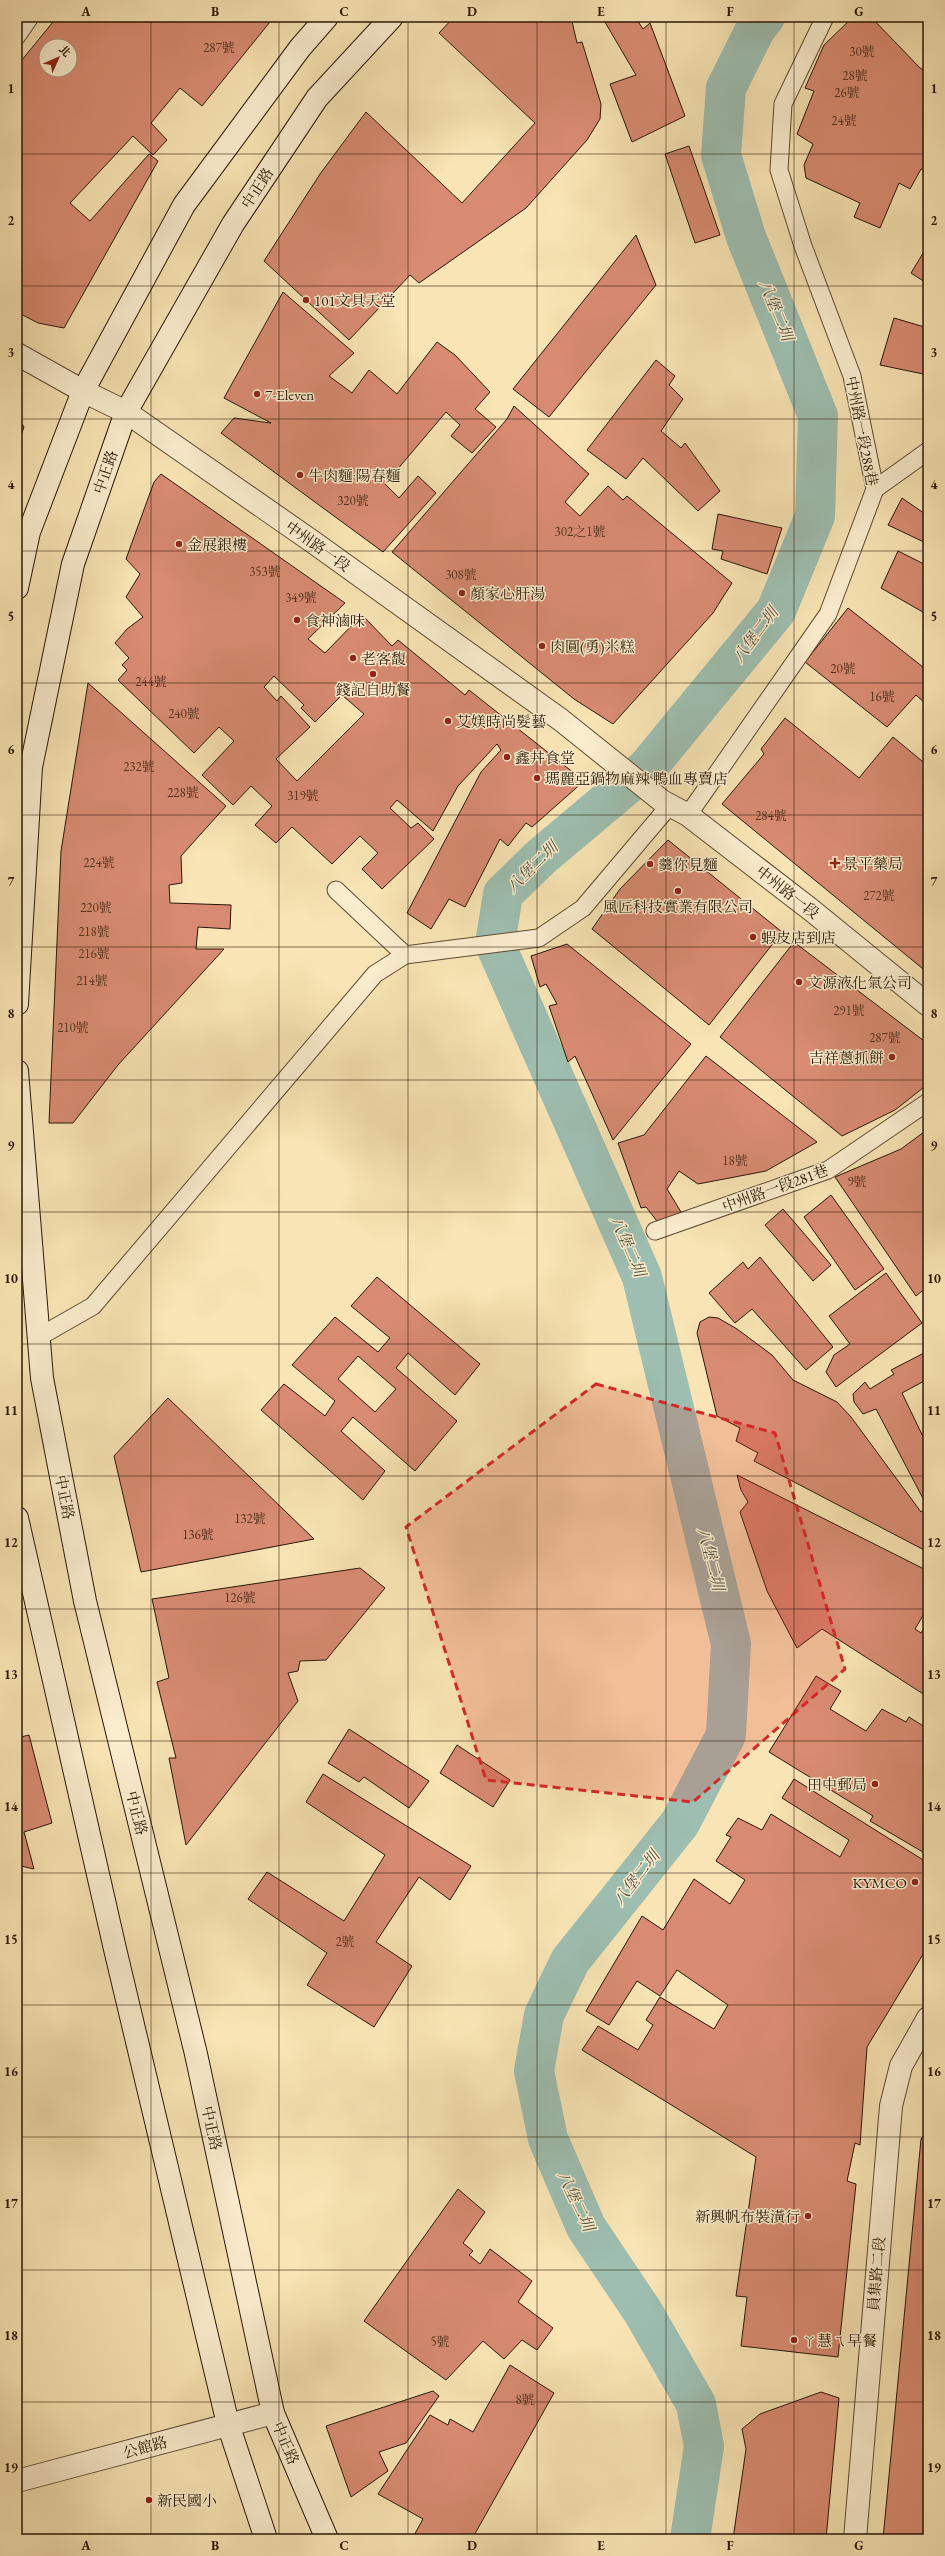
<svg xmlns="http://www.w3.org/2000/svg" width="945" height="2556" font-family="'EB Garamond','Noto Serif TC',serif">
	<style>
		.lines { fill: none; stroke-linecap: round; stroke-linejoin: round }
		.canal { stroke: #9dbeb0; stroke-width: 40 }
		.building { fill: #d88b71; stroke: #281705; fill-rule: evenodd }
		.service-casing { stroke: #5c4a31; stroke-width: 19 }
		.minor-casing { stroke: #5c4a31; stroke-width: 24 }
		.tertiary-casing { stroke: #5c4a31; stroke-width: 24 }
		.secondary-casing { stroke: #281705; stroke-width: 24 }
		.service { stroke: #faedce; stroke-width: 17 }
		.minor { stroke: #faedce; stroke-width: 22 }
		.tertiary { stroke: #faedce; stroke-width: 22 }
		.secondary { stroke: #faedce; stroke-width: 22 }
		.marked { fill: #d62828; fill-opacity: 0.2; stroke: #d62828; stroke-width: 3; stroke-dasharray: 8 5; stroke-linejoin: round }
		.grid { fill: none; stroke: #281705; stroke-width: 1; stroke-opacity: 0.55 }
		.poi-dot { fill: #8f2418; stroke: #faedce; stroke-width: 1.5 }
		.labels { text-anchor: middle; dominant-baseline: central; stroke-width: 3; stroke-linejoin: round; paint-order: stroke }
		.number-label { font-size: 13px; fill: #543420 }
		.street-label { font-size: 15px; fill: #281705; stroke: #faedce }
		.poi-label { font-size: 15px; fill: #281705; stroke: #faedce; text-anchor: start }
		.water-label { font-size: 16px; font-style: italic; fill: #515141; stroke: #faedce }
		.neatline { fill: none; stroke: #281705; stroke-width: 1.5 }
		.grid-label { font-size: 13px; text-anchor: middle; font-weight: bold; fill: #281705 }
	</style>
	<rect width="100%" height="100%" fill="#f8e4b4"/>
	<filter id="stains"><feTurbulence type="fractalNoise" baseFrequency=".005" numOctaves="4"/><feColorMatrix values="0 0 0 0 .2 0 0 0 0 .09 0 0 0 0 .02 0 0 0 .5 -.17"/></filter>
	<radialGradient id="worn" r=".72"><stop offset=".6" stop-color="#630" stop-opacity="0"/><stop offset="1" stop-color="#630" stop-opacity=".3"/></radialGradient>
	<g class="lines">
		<!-- canal -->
		<path class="canal" d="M690 2539 704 2446 696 2404 643 2312 586 2227 548 2139 534 2071 544 2015 570 1961 680 1823 726 1735 731 1644 642 1277 495 944 503 894 541 857 647 768 776 611 815 516 818 416 746 237 721 155 726 88 756 28 765 17"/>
	</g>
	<!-- building -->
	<g class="building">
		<path d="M57 17H274L202 106 180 88 151 123 167 140 153 155 133 136 70 203 90 221 149 154 158 161 64 328 38 323 17 312V66ZM46 46H70V70H46Z"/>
		<path d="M454 17H571L577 43 582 42 601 104 600 119 587 140 526 208 419 283 410 275 349 340 264 261 320 174 366 112 462 203 535 123 439 33Z"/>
		<path d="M602 17H635L643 29 650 23 685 116 632 142 610 84 636 75Z"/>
		<path d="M853 17H871L920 68 928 73V172L921 169 910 189 899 183 880 228 854 217 860 203 806 178 804 165 813 144 797 134 814 91 805 88 824 45Z"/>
		<path d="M689 146 720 235 695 243 665 154Z"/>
		<path d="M636 235 656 285 549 417 513 389Z"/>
		<path d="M928 245V284L911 273Z"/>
		<path d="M283 292 354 353 329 376 352 393 369 370 397 394 437 342 455 355 490 392 475 409 496 427 472 453 451 436 460 425 446 412 385 484 399 498 418 476 436 493 383 552 221 433 234 418 271 423 224 398Z"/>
		<path d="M894 318 928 328V375L880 365Z"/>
		<path d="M656 360 675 376 669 385 683 399 661 431 681 448 685 443 720 491 698 511 643 458 626 479 587 450Z"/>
		<path d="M514 406 589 474 565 502 580 516 608 486 623 500 627 496 732 583 713 613 613 724 574 699 392 552 507 419Z"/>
		<path d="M17 417 24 427 17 447Z"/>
		<path d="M161 474 345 603 308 639 325 653 362 615 392 646 398 640 465 695 469 690 584 781 532 827 526 823 508 846 500 839 465 907 449 899 431 929 407 913 481 772 501 750 497 744 458 786 433 831 397 800 390 808 411 828 418 823 434 839 382 889 362 869 378 853 360 836 332 864 292 827 276 843 255 825 272 806 251 786 233 805 202 775 234 741 219 727 194 753 118 680 127 670 122 665 129 658 115 643 127 629 143 617 126 597 140 574 126 559 154 482ZM274 676 304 705 301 708 315 722 342 695 364 714 297 781 276 759 310 727 281 696 277 701 264 687Z"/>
		<path d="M902 498 928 516V544L888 525Z"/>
		<path d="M718 514 782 528 767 574 721 559 723 551 712 549Z"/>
		<path d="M898 551 928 566V615L881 588Z"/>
		<path d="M848 608 928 671V706L916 695 887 727 805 662Z"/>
		<path d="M88 683 226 806 181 856 182 883 169 885 170 903 231 905 230 929 198 927 196 949H224L118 1065 73 1123H49L61 851Z"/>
		<path d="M785 718 859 778 893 737 928 766V973L722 804 764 754 761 749Z"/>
		<path d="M668 840 782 932 709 1025 592 929 620 889Z"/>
		<path d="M794 942 928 1044V1084L895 1110 842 1136 720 1037Z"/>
		<path d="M567 944 691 1044 613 1140 575 1056 568 1062 549 1006 557 1004 546 984 540 987 531 956Z"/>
		<path d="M706 1056 817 1142 766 1171 698 1184 679 1171 667 1189 681 1212 660 1225 646 1207 641 1208 618 1143 644 1135Z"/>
		<path d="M928 1129V1286L916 1296 835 1177 901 1149Z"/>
		<path d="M831 1195 884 1269 855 1290 804 1217Z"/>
		<path d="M783 1209 831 1265 813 1281 765 1225Z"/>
		<path d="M760 1257 833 1347 806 1370 752 1309 735 1323 709 1293 743 1262 748 1269Z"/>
		<path d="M886 1273 922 1323 836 1387 826 1372 834 1355 850 1344 829 1316Z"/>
		<path d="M377 1277 480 1364 455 1395 408 1353 396 1368 457 1421 415 1471 353 1417 341 1431 385 1471 363 1500 261 1410 284 1384 325 1416 335 1401 292 1365 335 1317 378 1352 390 1338 351 1306ZM358 1356 396 1389 375 1412 338 1379Z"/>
		<path d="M709 1317 718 1318 737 1329 772 1355 793 1380 837 1402 851 1417 921 1512 928 1508 876 1409 863 1414 854 1402 853 1394 865 1382 870 1389 894 1374 891 1370 926 1352 928 1379 902 1393 928 1447V1552L754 1461 758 1453 736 1441 740 1428 717 1416 697 1333 700 1322Z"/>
		<path d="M168 1398 314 1539 141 1572 114 1456Z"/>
		<path d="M737 1475 928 1571V1607L915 1629 921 1633 928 1621V1697L822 1629 797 1648 767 1591 740 1512 748 1502 741 1490Z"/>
		<path d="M360 1568 385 1588 326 1660 300 1661 298 1671 288 1673 298 1701 186 1845 169 1758H176L157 1682 169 1678 152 1599Z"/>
		<path d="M816 1676 841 1691 830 1709 866 1731 882 1709 906 1722 909 1717 928 1729V1855L870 1821 873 1816 769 1752Z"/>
		<path d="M349 1729 429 1781 409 1808 364 1777 359 1782 328 1763Z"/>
		<path d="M29 1735 52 1823 24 1832 34 1869 17 1865V1738Z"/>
		<path d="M457 1745 510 1780 493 1807 440 1773Z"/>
		<path d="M323 1774 471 1866 450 1900 419 1877 376 1942 412 1966 374 2027 307 1985 327 1953 248 1899 267 1872 344 1921 385 1855 306 1802Z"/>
		<path d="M794 1779 928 1863V1946L867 2047 860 2145 855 2143 847 2181 856 2184 838 2357 741 2346 747 2297 736 2296 756 2157 582 2050 598 2026 638 2050 653 2025 646 2020 660 1997 714 2029 728 2005 677 1970 660 1996 637 1981 609 2025 586 2011 642 1916 663 1930 694 1879 730 1904 745 1880 716 1861 731 1837 726 1835 738 1818 762 1830 771 1814 840 1857 849 1840 782 1798Z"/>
		<path d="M928 2130V2539H883L921 2139Z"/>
		<path d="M458 2189 485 2212 463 2243 473 2251 469 2255 480 2264 490 2249 532 2281 518 2302 553 2328 537 2350 522 2340 504 2359 483 2341 446 2380 364 2321Z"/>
		<path d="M510 2365 554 2393 472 2539H412L423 2519 378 2494 430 2415 448 2425 450 2419 473 2432Z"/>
		<path d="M433 2391 439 2396 406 2443 379 2452 388 2471 351 2497 326 2426Z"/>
		<path d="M821 2392 839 2398 826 2539H733L746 2449 742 2429 760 2414Z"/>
	</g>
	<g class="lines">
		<!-- service casing -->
		<g class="service-casing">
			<g id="service">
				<path d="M17 36 30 17"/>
				<path d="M875 489 928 451"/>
				<path d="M688 815 828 614 875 489 852 376 803 246 779 170 783 104 825 17"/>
				<path d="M336 890 405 955"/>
				<path d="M655 1231 828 1170 928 1102"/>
				<path d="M37 1338 93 1306 375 974 405 955 539 938 583 908 670 805"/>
			</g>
		</g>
		<!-- minor casing -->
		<g class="minor-casing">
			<g id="minor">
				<path d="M126 412 313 542 561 720 662 801 688 815 810 909 928 1005"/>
				<path d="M17 2481 273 2413"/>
				<path d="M855 2539 891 2106 901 2066 928 2018"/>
			</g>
		</g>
		<!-- tertiary casing -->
		<g class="tertiary-casing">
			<path id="tertiary" d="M17 354 83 391 126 412"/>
		</g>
		<!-- secondary casing -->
		<g class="secondary-casing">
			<g id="secondary">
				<path d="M17 588 29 532 83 391 184 205 300 48 327 17"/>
				<path d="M17 1004 31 767 73 564 126 412 233 224 317 98 392 17"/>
				<path d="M17 1071 42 1378 85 1601 196 2054 273 2413 327 2539"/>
				<path d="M17 1518 115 1949 228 2424 266 2539"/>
			</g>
		</g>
		<!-- service -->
		<use href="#service" class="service"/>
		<!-- minor -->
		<use href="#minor" class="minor"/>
		<!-- tertiary -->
		<use href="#tertiary" class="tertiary"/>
		<!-- secondary -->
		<use href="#secondary" class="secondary"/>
	</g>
	<!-- marked area -->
	<path class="marked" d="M596 1384 775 1433 845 1669 693 1802 486 1780 406 1527Z"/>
	<!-- grid -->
	<path class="grid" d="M151 17V2539M279 17V2539M408 17V2539M537 17V2539M666 17V2539M794 17V2539M17 154H928M17 286H928M17 419H928M17 551H928M17 683H928M17 815H928M17 947H928M17 1080H928M17 1212H928M17 1344H928M17 1476H928M17 1609H928M17 1741H928M17 1873H928M17 2005H928M17 2137H928M17 2270H928M17 2402H928"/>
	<!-- markers -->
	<g class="poi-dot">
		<circle cx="306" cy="300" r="4"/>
		<circle cx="257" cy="394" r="4"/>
		<circle cx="300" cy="475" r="4"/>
		<circle cx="179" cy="544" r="4"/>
		<circle cx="462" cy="593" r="4"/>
		<circle cx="297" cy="620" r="4"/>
		<circle cx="542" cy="646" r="4"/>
		<circle cx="353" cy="658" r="4"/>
		<circle cx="373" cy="674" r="4"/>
		<circle cx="448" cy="721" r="4"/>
		<circle cx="507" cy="757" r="4"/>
		<circle cx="537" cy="778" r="4"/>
		<path d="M833 857h4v4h4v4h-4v4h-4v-4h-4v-4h4z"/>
		<circle cx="650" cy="864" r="4"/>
		<circle cx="678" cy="891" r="4"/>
		<circle cx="753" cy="937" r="4"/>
		<circle cx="799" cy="982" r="4"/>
		<circle cx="892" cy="1057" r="4"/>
		<circle cx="875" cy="1784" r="4"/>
		<circle cx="915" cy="1882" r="4"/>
		<circle cx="808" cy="2216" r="4"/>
		<circle cx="794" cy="2340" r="4"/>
		<circle cx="149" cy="2500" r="4"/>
	</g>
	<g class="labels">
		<!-- number labels -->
		<g class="number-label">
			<text x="219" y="47">287號</text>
			<text x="862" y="51">30號</text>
			<text x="855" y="75">28號</text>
			<text x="847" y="92">26號</text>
			<text x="844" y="120">24號</text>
			<text x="353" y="500">320號</text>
			<text x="580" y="531">302之1號</text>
			<text x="265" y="571">353號</text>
			<text x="461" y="574">308號</text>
			<text x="301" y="597">349號</text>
			<text x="843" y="668">20號</text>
			<text x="151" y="681">244號</text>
			<text x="882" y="696">16號</text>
			<text x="184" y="713">240號</text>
			<text x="139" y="766">232號</text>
			<text x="183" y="792">228號</text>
			<text x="303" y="795">319號</text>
			<text x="771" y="815">284號</text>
			<text x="99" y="862">224號</text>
			<text x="879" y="895">272號</text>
			<text x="96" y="907">220號</text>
			<text x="94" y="931">218號</text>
			<text x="94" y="953">216號</text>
			<text x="92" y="980">214號</text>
			<text x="849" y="1010">291號</text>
			<text x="73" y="1027">210號</text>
			<text x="885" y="1037">287號</text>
			<text x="735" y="1160">18號</text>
			<text x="857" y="1181">9號</text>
			<text x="250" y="1518">132號</text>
			<text x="198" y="1534">136號</text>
			<text x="240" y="1597">126號</text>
			<text x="345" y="1941">2號</text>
			<text x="440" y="2341">5號</text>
			<text x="525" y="2399">8號</text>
		</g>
		<!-- street labels -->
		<g class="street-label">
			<text transform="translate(257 188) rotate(-57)">中正路</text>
			<text transform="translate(862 431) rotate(79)">中州路一段288巷</text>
			<text transform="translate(105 472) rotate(-71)">中正路</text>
			<text transform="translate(318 546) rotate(35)">中州路一段</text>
			<text transform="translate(788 892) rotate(38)">中州路一段</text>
			<text transform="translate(775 1188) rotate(-20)">中州路一段281巷</text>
			<text transform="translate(65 1497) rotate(79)">中正路</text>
			<text transform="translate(137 1813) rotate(76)">中正路</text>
			<text transform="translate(212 2128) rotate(78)">中正路</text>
			<text transform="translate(876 2274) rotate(-85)">員集路二段</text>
			<text transform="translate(286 2443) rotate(67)">中正路</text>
			<text transform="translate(145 2447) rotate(-15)">公館路</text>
		</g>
		<!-- poi labels -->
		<g class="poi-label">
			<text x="314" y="300">101文具天堂</text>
			<text x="265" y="394">7-Eleven</text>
			<text x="308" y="475">牛肉麵‧陽春麵</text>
			<text x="187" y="544">金展銀樓</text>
			<text x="470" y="593">顏家心肝湯</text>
			<text x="305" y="620">食神滷味</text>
			<text x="550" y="646">肉圓(勇)米糕</text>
			<text x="361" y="658">老客馥</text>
			<text x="373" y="689" text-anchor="middle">錢記自助餐</text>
			<text x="456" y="721">艾媄時尚髮藝</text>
			<text x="515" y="757">鑫丼食堂</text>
			<text x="545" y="778">瑪麗亞鍋物麻辣 鴨血專賣店</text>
			<text x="843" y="863">景平藥局</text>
			<text x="658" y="864">羹你見麵</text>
			<text x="678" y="906" text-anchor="middle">風匠科技實業有限公司</text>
			<text x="761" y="937">蝦皮店到店</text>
			<text x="807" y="982">文源液化氣公司</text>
			<text x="884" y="1057" text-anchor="end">吉祥蔥抓餅</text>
			<text x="867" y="1784" text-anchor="end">田中郵局</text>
			<text x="907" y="1882" text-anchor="end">KYMCO</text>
			<text x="800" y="2216" text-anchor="end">新興帆布裝潢行</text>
			<text x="802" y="2340">ㄚ慧ㄟ早餐</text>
			<text x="157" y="2500">新民國小</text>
		</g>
		<!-- water labels -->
		<g class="water-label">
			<text transform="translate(776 310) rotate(68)">八堡二圳</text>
			<text transform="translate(755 635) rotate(-53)">八堡二圳</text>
			<text transform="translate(532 867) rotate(-44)">八堡二圳</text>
			<text transform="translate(628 1246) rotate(67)">八堡二圳</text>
			<text transform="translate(711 1559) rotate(76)">八堡二圳</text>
			<text transform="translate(636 1878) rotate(-52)">八堡二圳</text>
			<text transform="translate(576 2201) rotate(65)">八堡二圳</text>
		</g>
	</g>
	<!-- margin -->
	<rect width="945" height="2556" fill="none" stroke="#f8e4b4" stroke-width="44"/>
	<!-- north arrow -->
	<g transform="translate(58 58) rotate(45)"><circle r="19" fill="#faedce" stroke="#a6977e"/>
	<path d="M0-3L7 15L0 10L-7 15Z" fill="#8f2418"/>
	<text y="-6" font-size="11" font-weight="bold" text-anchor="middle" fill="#281705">北</text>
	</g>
	<rect x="22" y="22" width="901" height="2512" class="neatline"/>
	<g class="grid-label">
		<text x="86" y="16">A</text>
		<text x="215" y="16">B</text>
		<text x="344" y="16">C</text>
		<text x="472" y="16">D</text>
		<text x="601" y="16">E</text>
		<text x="730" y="16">F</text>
		<text x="859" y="16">G</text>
		<text x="11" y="93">1</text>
		<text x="934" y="93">1</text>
		<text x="11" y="225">2</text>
		<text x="934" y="225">2</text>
		<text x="11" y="357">3</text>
		<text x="934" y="357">3</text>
		<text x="11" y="489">4</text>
		<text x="934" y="489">4</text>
		<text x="11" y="621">5</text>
		<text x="934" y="621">5</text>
		<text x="11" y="754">6</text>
		<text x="934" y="754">6</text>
		<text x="11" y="886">7</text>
		<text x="934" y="886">7</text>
		<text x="11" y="1018">8</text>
		<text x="934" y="1018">8</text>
		<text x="11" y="1150">9</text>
		<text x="934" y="1150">9</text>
		<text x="11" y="1283">10</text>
		<text x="934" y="1283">10</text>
		<text x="11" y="1415">11</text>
		<text x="934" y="1415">11</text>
		<text x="11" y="1547">12</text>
		<text x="934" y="1547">12</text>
		<text x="11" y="1679">13</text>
		<text x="934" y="1679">13</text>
		<text x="11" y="1811">14</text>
		<text x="934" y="1811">14</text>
		<text x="11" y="1944">15</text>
		<text x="934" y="1944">15</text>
		<text x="11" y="2076">16</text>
		<text x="934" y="2076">16</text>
		<text x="11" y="2208">17</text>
		<text x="934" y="2208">17</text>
		<text x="11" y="2340">18</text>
		<text x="934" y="2340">18</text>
		<text x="11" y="2472">19</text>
		<text x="934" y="2472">19</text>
		<text x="86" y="2550">A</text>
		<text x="215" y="2550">B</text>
		<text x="344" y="2550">C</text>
		<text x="472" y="2550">D</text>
		<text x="601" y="2550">E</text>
		<text x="730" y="2550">F</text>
		<text x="859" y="2550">G</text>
	</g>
	<rect width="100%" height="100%" filter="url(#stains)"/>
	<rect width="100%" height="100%" fill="url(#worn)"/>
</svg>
